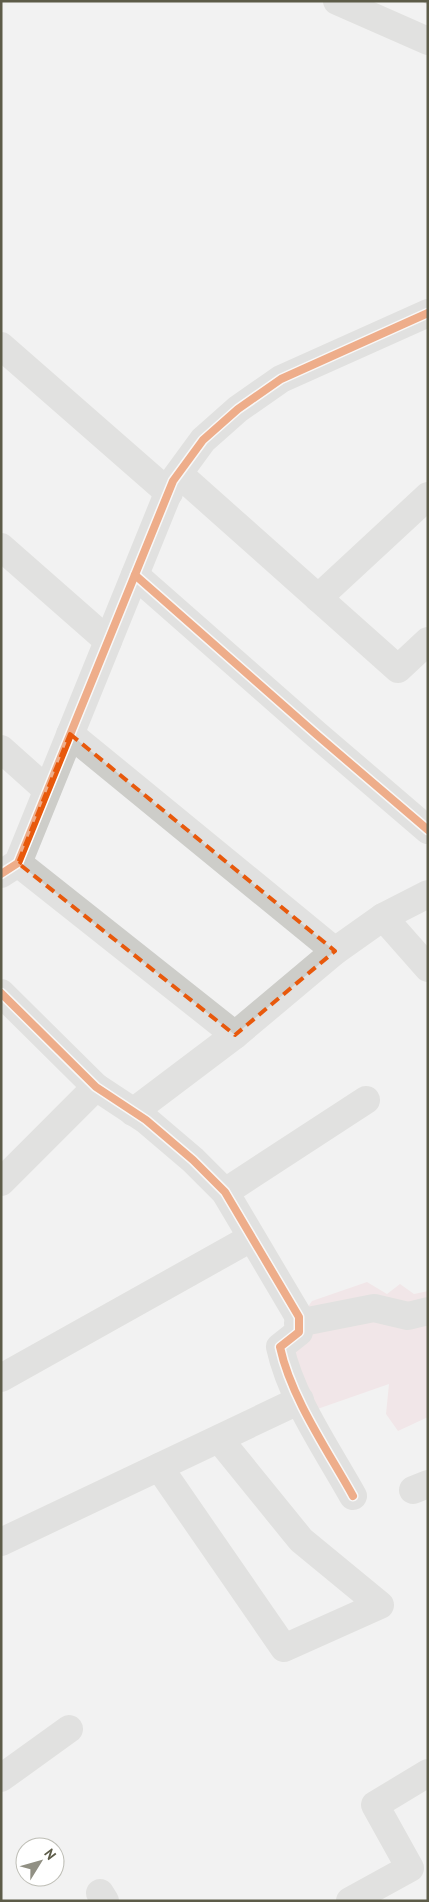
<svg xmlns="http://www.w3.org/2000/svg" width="429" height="1902" font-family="'PT Sans',sans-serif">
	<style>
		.green { fill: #f0d8db }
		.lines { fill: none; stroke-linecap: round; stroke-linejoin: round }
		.path { stroke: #c6bcba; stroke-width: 3; stroke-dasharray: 4 2.5; stroke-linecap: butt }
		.minor { stroke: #cdcdc9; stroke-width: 28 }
		.cycleway-casing { stroke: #fff; stroke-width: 11 }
		.cycleway { stroke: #e8590c; stroke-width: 8 }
		.marked { fill: none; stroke: #e8590c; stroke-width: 4; stroke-dasharray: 10 6; stroke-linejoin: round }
	</style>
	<rect width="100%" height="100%" fill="#f2f2f2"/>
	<!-- green -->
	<path class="green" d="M367 1282 387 1294 400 1284 414 1294 428 1291V1417L398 1431 386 1414 389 1384 306 1413 280 1347 312 1301Z"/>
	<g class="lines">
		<!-- path -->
		<path class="path" d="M424 1 428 3"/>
		<!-- minor -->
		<g class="minor">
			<path d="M337 1 428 41"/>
			<path d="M1 346 169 493"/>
			<path d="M179 474 398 669 428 641"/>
			<path d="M1 547 108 641"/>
			<path d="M135 575 317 735 428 830"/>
			<path d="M318 598 428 496"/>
			<path d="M70 734 335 951"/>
			<path d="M1 749 47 790"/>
			<path d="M18 863 235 1035"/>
			<path d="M1 874 18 863 173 481 203 440 238 409 281 379 428 313"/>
			<path d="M383 917 428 968"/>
			<path d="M1 993 96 1087 146 1120 193 1160 225 1192 299 1317V1332L280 1347C291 1398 328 1451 353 1496"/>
			<path d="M133 1112 235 1035 335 951 383 917 428 894"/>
			<path d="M1 1182 96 1087"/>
			<path d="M225 1192 366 1100"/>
			<path d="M298 1323 374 1308 408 1316 428 1311"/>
			<path d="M1 1378 251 1238"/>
			<path d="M159 1467 284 1648 380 1605 301 1540 219 1439"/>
			<path d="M413 1490 428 1484"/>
			<path d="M1 1542 300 1400"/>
			<path d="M1 1778 69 1729"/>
			<path d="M100 1893 105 1901"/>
			<path d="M350 1901 410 1868 375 1805 428 1773"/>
		</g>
		<!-- cycleway casing -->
		<g class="cycleway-casing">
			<g id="cycleway">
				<path d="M135 575 317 735 428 830"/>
				<path d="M1 874 18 863 173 481 203 440 238 409 281 379 428 313"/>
				<path d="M1 993 96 1087 146 1120 193 1160 225 1192 299 1317V1332L280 1347C291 1398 328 1451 353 1496"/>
			</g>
		</g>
		<!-- cycleway -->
		<use href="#cycleway" class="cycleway"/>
	</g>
	<!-- marked area -->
	<path d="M0 0H429V1902H0ZM70 734 335 951 235 1035 18 863Z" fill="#f2f2f2" fill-opacity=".55" fill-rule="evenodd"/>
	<path class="marked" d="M70 734 335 951 235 1035 18 863Z"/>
	<!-- border -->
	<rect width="429" height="1902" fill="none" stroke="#5d5c49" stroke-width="5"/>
	<!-- north arrow -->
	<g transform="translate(40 1862) rotate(53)"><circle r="24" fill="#ffffff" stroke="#bebeb6"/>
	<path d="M0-4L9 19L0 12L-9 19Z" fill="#919084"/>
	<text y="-8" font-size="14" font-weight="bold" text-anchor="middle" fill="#5d5c49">N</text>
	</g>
</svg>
